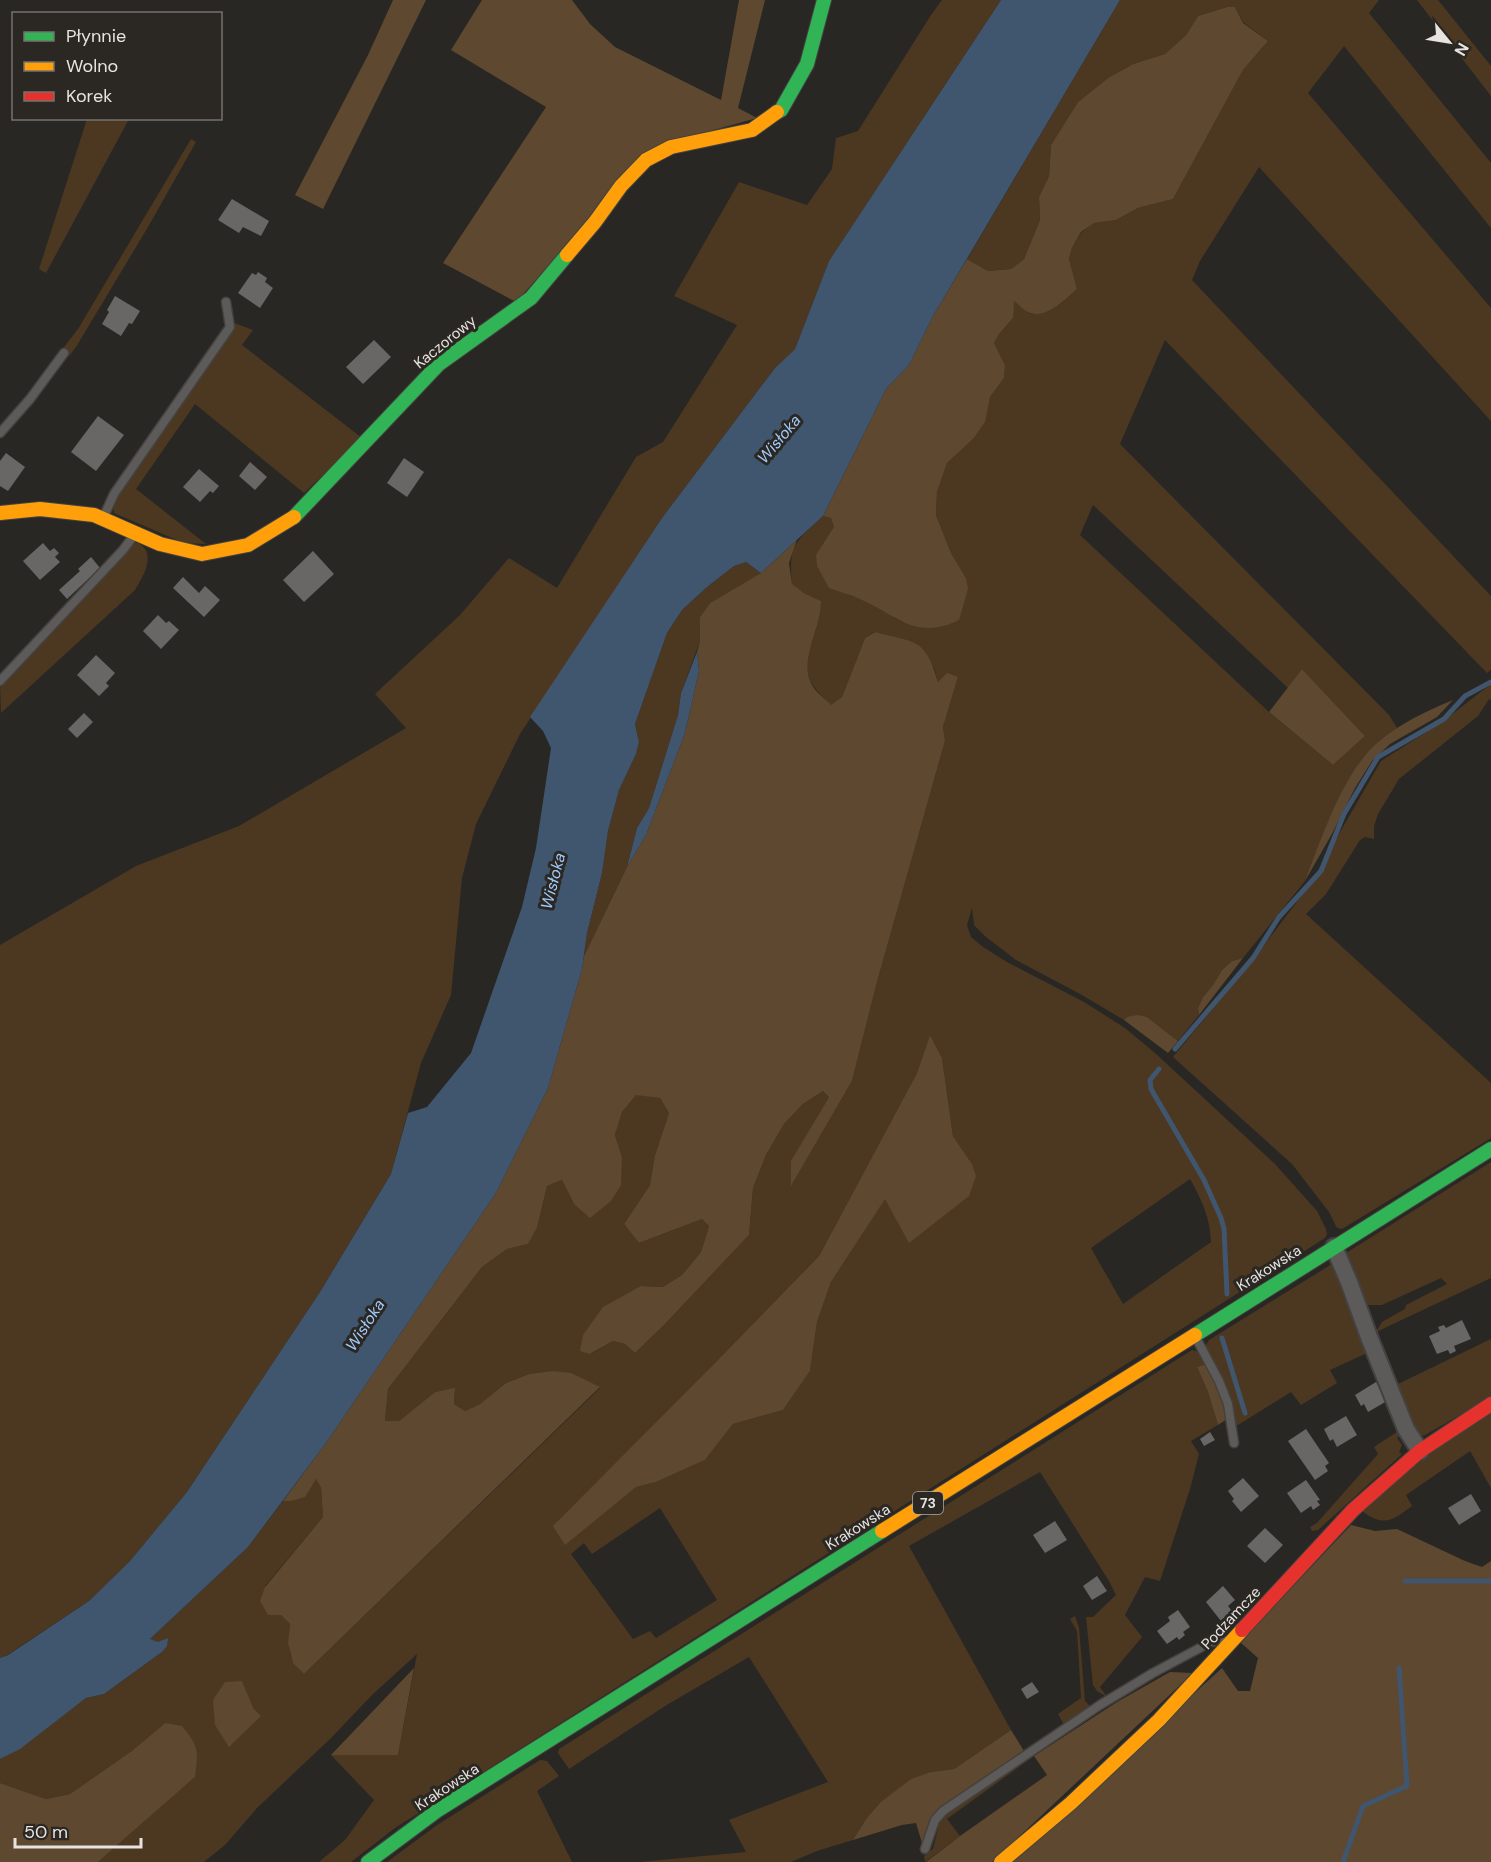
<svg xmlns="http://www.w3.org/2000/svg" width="1491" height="1862" font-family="'DM Sans',sans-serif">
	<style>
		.green { fill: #4c3821; fill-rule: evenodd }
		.forest { fill: #5e482f }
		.water { fill: #40556e }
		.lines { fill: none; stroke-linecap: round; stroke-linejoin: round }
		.stream { stroke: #40556e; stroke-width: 5 }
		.building { fill: #696765 }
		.lane-casing { stroke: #444240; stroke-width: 11 }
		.street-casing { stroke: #444240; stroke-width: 20 }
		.fast-casing { stroke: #444240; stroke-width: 16 }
		.slow-casing { stroke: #444240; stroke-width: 16 }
		.jam-casing { stroke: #444240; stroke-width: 16 }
		.lane { stroke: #5d5b59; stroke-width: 8 }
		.street { stroke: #5d5b59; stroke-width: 16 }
		.fast { stroke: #30b455; stroke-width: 14 }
		.slow { stroke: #ff9f0a; stroke-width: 14 }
		.jam { stroke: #e5322d; stroke-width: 14 }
		.labels { text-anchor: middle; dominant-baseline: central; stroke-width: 6; stroke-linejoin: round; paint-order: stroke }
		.shield { fill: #2b2722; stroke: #aeaba7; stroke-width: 1.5 }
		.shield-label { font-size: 14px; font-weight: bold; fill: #e6e3e0 }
		.street-label { font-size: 15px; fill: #e6e3e0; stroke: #2b2722 }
		.water-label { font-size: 16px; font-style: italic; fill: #9fcafc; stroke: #2b2722 }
	</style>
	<rect width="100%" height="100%" fill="#292724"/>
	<!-- green -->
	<g class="green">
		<path d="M942 0H1001L829 261 795 349 775 368 662 518 520 734 476 824 462 878 451 995 421 1063 391 1174 320 1292 187 1492 130 1561 89 1601 7 1655 0 1658V945L136 866 239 826 406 728 375 694 460 615 509 558 557 588 636 457 663 442 737 325 674 296 739 182 807 205 832 169 836 138 858 131 931 15Z"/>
		<path d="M1120 0H1379L1369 13 1491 163V228L1344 46 1308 93 1491 308V421L1259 167 1200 261 1192 280 1491 596V670L1487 673 1165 340 1120 444 1389 715 1397 728 1376 744 1353 773 1326 826 1305 881 1243 958 1232 961 1222 970 1213 985 1203 997 1198 1008 1199 1015 1178 1041 1147 1017H1127L1124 1020 1082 995 1016 960 986 937 974 925 972 908 967 925 971 937 983 947 1007 962 1084 1002 1125 1028 1155 1053 1275 1164 1317 1211 1326 1229 1327 1234 1325 1238 395 1828 351 1862H319L345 1840 374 1800 331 1755H398L417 1654 372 1695 331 1738 257 1808 225 1845 204 1862H98L195 1777 165 1723 133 1750 70 1794 46 1799 0 1783V1759L20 1748 86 1698 104 1694 162 1652 158 1642 149 1640 248 1547 283 1501H291L316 1479 321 1488 323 1517 265 1586 281 1615 290 1624C288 1646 287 1659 304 1674L600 1388 552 1371 529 1374 506 1383 480 1404 465 1411 454 1404 455 1389 435 1392 399 1421H385L388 1389 482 1267 507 1249 528 1244 537 1228 547 1186 562 1180 574 1204 622 1157 615 1135 622 1112 636 1094 660 1098 669 1113 655 1155 650 1185 624 1224 639 1243 702 1219 709 1226 701 1252 682 1275 663 1287 641 1286 591 1354 613 1341 625 1344 635 1353 665 1324 749 1235 753 1188 766 1155 784 1124 803 1104 823 1091 829 1097 792 1161V1184L852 1081 877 982 945 741 943 727 958 677 938 683 934 668 892 637 874 632 865 638 842 697 831 706C826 699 819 694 815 688 795 665 822 628 821 601L804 593 792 585C788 545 796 541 823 516L831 518 834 527 829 588 861 599 902 622 966 578 951 553 936 515 937 492 947 463 973 439 987 408 990 397 1004 378 1005 365 994 343 1000 333 1013 318V300C1018 304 1024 310 1029 313 1046 319 1066 299 1077 289L1069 260 1072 248 1081 233 1093 223 1116 220 1138 208 1173 199 1243 70 1268 41 1243 22 1235 7H1227L1198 16 1186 35 1165 54 1133 64 1108 78 1078 102 1051 145 1049 176 1039 197 1040 220 1024 259 1011 269 988 271 967 259ZM1093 505 1288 688 1302 669 1365 736 1333 765 1269 712 1080 535ZM930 1035 942 1058 953 1136 972 1164 885 1198 831 1282 817 1322 810 1371 783 1410 733 1424 705 1460 656 1482 636 1487 616 1502 710 1368 819 1256 917 1073ZM1190 1179C1202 1200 1210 1218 1211 1242L1123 1304 1091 1248ZM660 1508 717 1600 656 1638 650 1631 633 1639 571 1554 584 1543 592 1554ZM242 1681 254 1709 213 1700Z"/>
		<path d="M1417 0H1438L1491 66V96Z"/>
		<path d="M87 119H129L46 273 39 269Z"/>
		<path d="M191 139 196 142 148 227 76 347 69 356 61 351 78 329Z"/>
		<path d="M232 322 253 330 242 345 362 438 304 493 195 404 136 489 206 544 184 543 114 513 113 506 120 492Z"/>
		<path d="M136 542C158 552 144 575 135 590L1 713 0 684Z"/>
		<path d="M746 562 761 573 710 603 700 617V641L681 693 678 715 649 808 637 828 627 867 584 956 587 933 602 873 608 831 619 790 636 754 639 742 635 724 667 633 682 610 707 587 734 566Z"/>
		<path d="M1491 684V700L1489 699 1478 716 1399 779 1378 814 1374 826V839L1365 837 1360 840 1326 894 1306 914 1491 1083V1138L1342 1229 1337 1228 1329 1212 1292 1164 1173 1057 1248 966 1309 886 1381 761 1442 722Z"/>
		<path d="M1491 1162V1278L1376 1332 1382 1322 1405 1309 1406 1305 1447 1284 1441 1278 1382 1305H1366L1349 1269 1346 1253Z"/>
		<path d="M1332 1264 1336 1265 1369 1352 1330 1370 1337 1383 1301 1405 1291 1392 1238 1425 1235 1424 1206 1350V1345L1209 1340Z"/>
		<path d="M1491 1339V1397L1425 1435 1420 1436 1414 1433 1378 1348 1383 1345 1398 1384Z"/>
		<path d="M1192 1350 1198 1352 1206 1364 1197 1367 1208 1392 1218 1425 1191 1441 1199 1454 1190 1489 1160 1581 1145 1577 1125 1615 1142 1637 1100 1687 1107 1697 1097 1691 1093 1685 1086 1617H1093L1116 1595 1109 1581 1040 1472 909 1546 1011 1730 954 1769 931 1772 866 1819 853 1840 817 1851 791 1862H640L746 1852 729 1820 828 1782 749 1657 665 1706 569 1769 558 1753 559 1749Z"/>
		<path d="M1491 1412V1488L1470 1451 1406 1495 1412 1506C1393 1520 1384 1528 1362 1511L1417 1461Z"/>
		<path d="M1397 1432 1401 1434 1397 1438 1402 1445 1399 1452 1402 1454 1318 1530 1312 1531 1310 1527 1317 1523 1378 1454 1374 1447Z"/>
		<path d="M1075 1616 1079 1628 1085 1701 1091 1707 1064 1725 1058 1714 1081 1698 1077 1631 1070 1619Z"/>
		<path d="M1034 1756 947 1819 960 1836 925 1862 924 1856 933 1849 940 1820 946 1812Z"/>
		<path d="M540 1760 547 1761 559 1776 537 1791 572 1862H387L437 1825Z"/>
	</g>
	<!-- forest -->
	<g class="forest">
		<path d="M393 0H426L323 209 295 195 368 55Z"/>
		<path d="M482 0H572L590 24 615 47 721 100 739 0H765L738 108 757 118 656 146 516 302 443 263 546 107 451 50Z"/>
		<path d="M1227 7H1235L1243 23 1268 41 1243 70 1173 199 1138 208 1116 220 1094 223 1081 232 1072 248 1069 259 1077 289C1066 299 1046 319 1030 313 1024 311 1018 304 1014 301L1013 318 1000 333 994 343 1005 365 1004 378 990 397 985 422 973 439 947 463 937 492 936 515 951 553 966 578 968 589 959 620C918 640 899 618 864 601 853 595 841 593 829 588L817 566 816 555 834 527 831 518 823 516 886 389 909 365 933 316 967 259 988 271 1011 269 1024 259 1040 220 1039 197 1049 176 1051 145 1078 102 1108 78 1133 64 1165 54 1186 35 1198 16Z"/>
		<path d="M797 540 789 563 792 584 804 593 821 601C822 628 796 664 814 688 818 694 826 699 831 705L842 697 865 638 875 632C915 643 925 637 938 682L947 673 958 677 943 727 945 741 877 982 852 1081 791 1186V1161L829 1097 823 1091 803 1104 784 1124 766 1155 753 1188 749 1235 665 1324 635 1353 625 1344 613 1341 590 1354 580 1351 583 1335 603 1307 641 1286 663 1287 682 1275 701 1252 709 1226 702 1219 639 1243 624 1224 650 1185 655 1155 669 1113 660 1098 636 1095 622 1112 615 1135 622 1157 621 1185 611 1201 590 1218 574 1204 562 1180 547 1186 537 1228 528 1244 507 1249 482 1267 388 1389 385 1421H399L435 1392 455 1388 454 1404 465 1411 480 1404 506 1383 529 1374 552 1371 571 1373 600 1387 304 1674 293 1663 288 1643 290 1624 281 1615H268L260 1601 265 1587 323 1517 321 1488 316 1479 305 1497 291 1501H283L326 1443 496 1193 548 1088 582 969 584 956 627 867 646 835 685 733 699 671 697 652 700 641V617L710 603 761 573Z"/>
		<path d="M1302 669 1365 736 1333 765 1269 712Z"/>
		<path d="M1453 700 1437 717 1390 744 1372 761 1355 788 1333 832 1305 881C1321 839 1343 773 1377 743 1399 724 1426 711 1453 700Z"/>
		<path d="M1243 958 1199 1015 1198 1008 1203 997 1213 985 1222 970 1232 961Z"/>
		<path d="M1138 1015 1147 1017 1178 1041 1168 1053 1124 1020 1127 1017Z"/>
		<path d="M930 1035 942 1058 953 1136 972 1164 976 1176 969 1196 909 1243 885 1199 831 1282 817 1322 810 1371 783 1410 733 1424 705 1460 656 1482 636 1487 565 1545 553 1526 710 1368 819 1256 917 1073Z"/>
		<path d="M1206 1364 1216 1380 1227 1419 1218 1425 1208 1392 1197 1367Z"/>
		<path d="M1351 1525 1375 1531 1397 1529 1465 1561 1482 1567 1491 1561V1862H1009L1222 1668 1238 1691H1250L1258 1658 1240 1642Z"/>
		<path d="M414 1668 398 1755H331Z"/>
		<path d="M1170 1672 1193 1673 992 1862H926L960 1836 1047 1775 1034 1756 1117 1702Z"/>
		<path d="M242 1681 254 1709 261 1716 229 1747 215 1725 213 1700 225 1682Z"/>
		<path d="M165 1723 182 1726C200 1748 198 1751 195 1777L98 1862H0V1783L46 1799 70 1794 133 1750Z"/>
		<path d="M1011 1730 1024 1751 932 1816 922 1843 916 1823 902 1825 853 1840 866 1819 881 1802 911 1779 931 1772 954 1769Z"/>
	</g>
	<!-- water -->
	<g class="water">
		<path d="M1001 0H1120L933 316 909 365 886 389 823 516 761 573 746 562 734 566 707 587 682 610 667 633 635 724 639 742 636 754 619 790 608 831 602 873 587 933 582 969 548 1088 496 1193 326 1443 248 1547 150 1639 158 1642 168 1638 167 1646 162 1652 104 1694 86 1698 20 1749 0 1759V1658L8 1655 89 1601 130 1561 187 1492 320 1292 391 1174 408 1113 427 1107 471 1053 522 907 536 848 551 748 543 731 530 717 662 518 775 368 795 349 829 261Z"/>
		<path d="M697 652 699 671 685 733 646 835 627 867 637 828 649 808 678 715 681 693Z"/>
	</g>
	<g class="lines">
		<!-- stream -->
		<g class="stream">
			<path d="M1175 1049 1253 958 1279 917 1321 871 1344 814 1378 757 1444 719 1465 696 1491 682"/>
			<path d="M1159 1069 1150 1080 1151 1089 1204 1180 1221 1218 1224 1229 1227 1294"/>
			<path d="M1222 1338 1245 1413"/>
			<path d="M1405 1581H1491"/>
			<path d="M1343 1862 1363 1806 1407 1786 1399 1668"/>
		</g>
	</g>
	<!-- building -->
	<g class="building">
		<path d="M232 199 269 221 261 236 243 227 239 233 218 220Z"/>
		<path d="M258 272 267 278 265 282 273 288 260 308 238 293 252 273 256 275Z"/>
		<path d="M115 296 140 311 132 324 129 323 121 336 102 324 109 312 107 310Z"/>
		<path d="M374 340 391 357 363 384 346 367Z"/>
		<path d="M98 416 124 435 96 471 71 452Z"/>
		<path d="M6 453 25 467 8 491 0 486V461Z"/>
		<path d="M404 458 424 472 407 497 387 483Z"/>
		<path d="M250 462 267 477 255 490 239 476Z"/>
		<path d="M199 469 219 486 213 493 210 491 200 502 183 487Z"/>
		<path d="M43 543 50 551 54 548 59 553 55 557 60 562 40 580 23 561Z"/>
		<path d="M313 551 334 574 304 602 283 580Z"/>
		<path d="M91 557 100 568 67 599 59 590 80 571 78 569Z"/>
		<path d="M183 577 199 593 205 586 220 600 204 617 173 588Z"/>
		<path d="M158 615 166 623 169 621 179 630 161 649 143 631Z"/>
		<path d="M96 655 115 673 106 683 109 686 99 696 77 675Z"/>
		<path d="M84 713 93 722 77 738 68 729Z"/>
		<path d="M1462 1320 1471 1339 1454 1346 1456 1351 1450 1354 1448 1350 1437 1354 1429 1336 1440 1331 1438 1327 1444 1325 1446 1328Z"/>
		<path d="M1376 1382 1387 1401 1368 1412 1364 1404 1361 1406 1355 1395Z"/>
		<path d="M1346 1416 1357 1435 1337 1447 1333 1439 1330 1441 1324 1429Z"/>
		<path d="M1306 1429 1329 1463 1325 1466 1328 1471 1315 1480 1288 1441Z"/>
		<path d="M1210 1432 1215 1440 1204 1446 1200 1439Z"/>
		<path d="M1243 1478 1259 1496 1241 1512 1232 1501 1234 1499 1228 1491Z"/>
		<path d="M1306 1480 1320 1500 1317 1501 1320 1505 1313 1510 1311 1506 1301 1513 1287 1493Z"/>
		<path d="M1471 1494 1481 1511 1459 1525 1448 1508Z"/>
		<path d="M1055 1521 1067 1540 1045 1553 1033 1535Z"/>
		<path d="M1265 1528 1283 1545 1265 1563 1247 1546Z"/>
		<path d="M1097 1576 1107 1591 1092 1600 1083 1586Z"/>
		<path d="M1223 1586 1235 1600 1228 1606 1232 1611 1221 1621 1206 1602Z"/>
		<path d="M1178 1610 1190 1627 1183 1632 1185 1635 1179 1640 1177 1637 1167 1644 1157 1631 1170 1621 1168 1617Z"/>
		<path d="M1032 1682 1039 1692 1027 1699 1021 1689Z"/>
	</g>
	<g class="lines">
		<!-- lane casing -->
		<g class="lane-casing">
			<g id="lane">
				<path d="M0 433 30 399 64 353"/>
				<path d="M104 516 114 494 230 327 226 302"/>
				<path d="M0 681 123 550 135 534"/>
				<path d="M1196 1338 1219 1381 1228 1404 1234 1443"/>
				<path d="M925 1849 935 1820 943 1811 1100 1705 1153 1673 1209 1643 1221 1639 1227 1642"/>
			</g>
		</g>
		<!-- street casing -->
		<g class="street-casing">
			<path id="street" d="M1334 1247 1349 1282 1369 1337 1406 1429 1420 1451"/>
		</g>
		<!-- fast casing -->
		<g class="fast-casing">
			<g id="fast">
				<path d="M777 112 781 110 807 64 824 0"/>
				<path d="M294 517 439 364 531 298 567 255"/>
				<path d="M1195 1335 1491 1149"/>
				<path d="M368 1862 438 1810 882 1531"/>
			</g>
		</g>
		<!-- slow casing -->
		<g class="slow-casing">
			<g id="slow">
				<path d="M567 255 595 222 621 186 646 160 671 147 752 130 777 112"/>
				<path d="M0 513 40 509 94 515 160 544 202 554 248 545 294 517"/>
				<path d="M882 1531 1195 1335"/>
				<path d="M1001 1862 1071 1803 1159 1720 1242 1630"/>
			</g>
		</g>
		<!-- jam casing -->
		<g class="jam-casing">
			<path id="jam" d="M1242 1630 1353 1510 1420 1451 1491 1404"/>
		</g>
		<!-- lane -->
		<use href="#lane" class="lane"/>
		<!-- street -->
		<use href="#street" class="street"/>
		<!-- fast -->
		<use href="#fast" class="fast"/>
		<!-- slow -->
		<use href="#slow" class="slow"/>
		<!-- jam -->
		<use href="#jam" class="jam"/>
	</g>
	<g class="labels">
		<!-- shield labels -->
		<rect class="shield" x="913" y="1492" width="30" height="22" rx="4.5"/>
		<g class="shield-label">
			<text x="928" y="1503">73</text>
		</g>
		<!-- street labels -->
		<g class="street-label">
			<text transform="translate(445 342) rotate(-39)">Kaczorowy</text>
			<text transform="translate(1269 1268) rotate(-32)">Krakowska</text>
			<text transform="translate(858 1527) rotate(-32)">Krakowska</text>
			<text transform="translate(1231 1618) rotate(-47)">Podzamcze</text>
			<text transform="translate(447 1787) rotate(-33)">Krakowska</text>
		</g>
		<!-- water labels -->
		<g class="water-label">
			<text transform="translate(779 439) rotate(-50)">Wisłoka</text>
			<text transform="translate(553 881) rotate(-76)">Wisłoka</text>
			<text transform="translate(365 1325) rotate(-57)">Wisłoka</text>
		</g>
	</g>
	<!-- legend -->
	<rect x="12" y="12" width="210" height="108" fill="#2b2722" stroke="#76726e" stroke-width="1.5"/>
	<rect x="24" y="32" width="30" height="9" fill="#30b455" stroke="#76726e" stroke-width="1.5"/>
	<text x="66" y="42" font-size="18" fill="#e6e3e0">Płynnie</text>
	<rect x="24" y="62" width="30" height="9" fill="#ff9f0a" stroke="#76726e" stroke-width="1.5"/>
	<text x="66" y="72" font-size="18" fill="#e6e3e0">Wolno</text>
	<rect x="24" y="92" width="30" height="9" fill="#e5322d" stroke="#76726e" stroke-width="1.5"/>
	<text x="66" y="102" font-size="18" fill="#e6e3e0">Korek</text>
	<!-- north arrow -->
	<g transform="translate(1449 42) rotate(120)" stroke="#2b2722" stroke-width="4.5" paint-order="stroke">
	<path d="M0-4.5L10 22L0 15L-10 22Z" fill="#e6e3e0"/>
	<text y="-9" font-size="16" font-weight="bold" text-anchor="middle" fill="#e6e3e0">N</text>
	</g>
	<!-- scale -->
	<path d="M15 1838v9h126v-9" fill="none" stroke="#e6e3e0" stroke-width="3"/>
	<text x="24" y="1838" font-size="18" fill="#e6e3e0" stroke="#2b2722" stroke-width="4.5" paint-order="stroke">50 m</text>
</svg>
